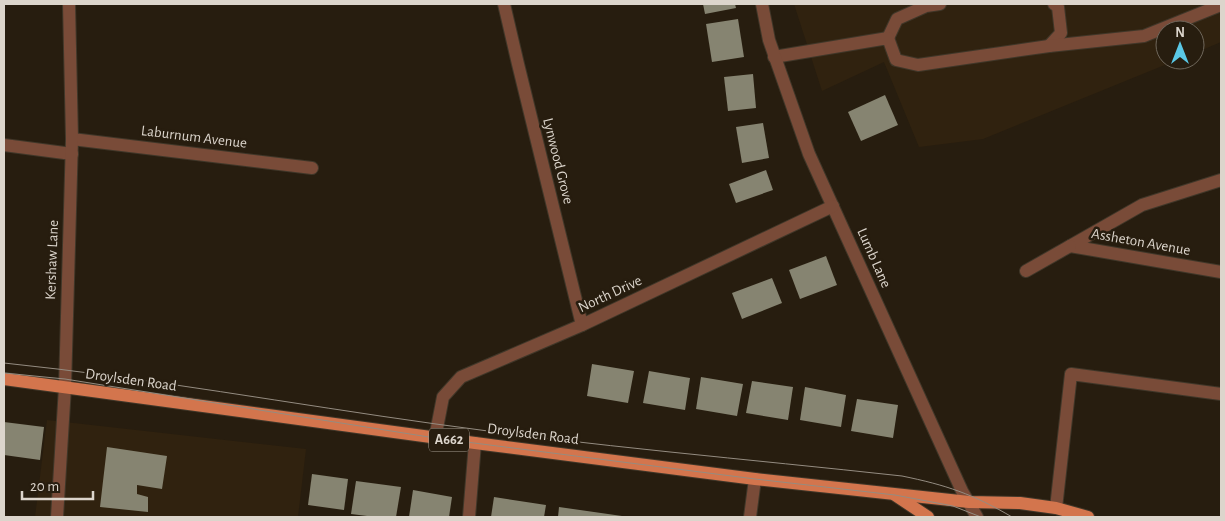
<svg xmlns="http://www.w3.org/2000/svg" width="1225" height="521" font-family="'Alegreya Sans',sans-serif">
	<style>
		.built { fill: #30220f }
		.building { fill: #868471 }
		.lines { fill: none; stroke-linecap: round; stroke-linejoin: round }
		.lane-casing { stroke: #403729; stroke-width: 14 }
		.street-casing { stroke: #403729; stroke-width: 14 }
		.primary-casing { stroke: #403729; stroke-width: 14 }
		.lane { stroke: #794b38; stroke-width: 12 }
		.street { stroke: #794b38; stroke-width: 12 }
		.primary { stroke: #d3754d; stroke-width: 12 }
		.tram { stroke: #948c81; stroke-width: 1 }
		.labels { text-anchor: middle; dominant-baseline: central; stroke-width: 5; stroke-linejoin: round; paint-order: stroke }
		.shield { fill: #271d0f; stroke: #a69e93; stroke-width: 1 }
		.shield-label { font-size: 14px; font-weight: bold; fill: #dcd5cc }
		.street-label { font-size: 15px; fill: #dcd5cc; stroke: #271d0f }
	</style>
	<rect width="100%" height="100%" fill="#271d0f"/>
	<!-- built -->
	<g class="built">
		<path d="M794 4H1221V42L1195 53V30H1165V60H1177L983 139 919 147 884 62 822 91Z"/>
		<path d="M47 420 306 449 298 517H35Z"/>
	</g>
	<!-- building -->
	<g class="building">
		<path d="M703 4H735L736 8 705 14Z"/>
		<path d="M738 19 744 57 712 62 706 24Z"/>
		<path d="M753 74 756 108 728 111 724 77Z"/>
		<path d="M885 95 898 125 861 141 848 112Z"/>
		<path d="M763 123 769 158 742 163 736 127Z"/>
		<path d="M766 170 773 190 736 203 729 184Z"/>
		<path d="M826 256 837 285 800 299 789 270Z"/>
		<path d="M772 278 782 303 742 319 732 293Z"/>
		<path d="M592 364 634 371 628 403 587 396Z"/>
		<path d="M649 371 690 378 685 410 643 403Z"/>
		<path d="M701 377 743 384 737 416 696 409Z"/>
		<path d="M752 381 793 387 788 420 746 413Z"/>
		<path d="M805 387 846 395 841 427 800 420Z"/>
		<path d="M857 399 898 405 893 438 851 431Z"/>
		<path d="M4 422 44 427 40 460 4 455Z"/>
		<path d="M107 447 167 456 162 489 137 485V494L148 497V512L100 507Z"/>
		<path d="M312 474 348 479 344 510 308 505Z"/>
		<path d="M356 481 401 487 396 517H375L351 514Z"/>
		<path d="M413 490 452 497 449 517H409Z"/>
		<path d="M494 497 546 505 544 517H491Z"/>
		<path d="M559 507 622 516V517H558Z"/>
	</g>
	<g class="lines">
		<!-- lane casing -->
		<g class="lane-casing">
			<g id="lane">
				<path d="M888 38 897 19 926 6 940 4"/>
				<path d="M1049 46 1061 33 1058 7 1054 4"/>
				<path d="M774 57 888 38 896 60 918 65 1049 46 1144 36 1221 5"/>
				<path d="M1056 508 1071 374 1221 394"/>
			</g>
		</g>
		<!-- street casing -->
		<g class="street-casing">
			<g id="street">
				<path d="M504 4 518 64 582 325"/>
				<path d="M762 4 769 40 809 154 962 491 977 517"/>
				<path d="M72 139 312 168"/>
				<path d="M4 145 72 154"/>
				<path d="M1221 180 1142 205 1070 246 1221 272"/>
				<path d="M1026 271 1070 246"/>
				<path d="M435 438 443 397 461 377 582 325 833 206"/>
				<path d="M57 517 65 387 72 139 69 4"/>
				<path d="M469 517 475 443"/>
				<path d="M750 517 755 479"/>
			</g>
		</g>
		<!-- primary casing -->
		<g class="primary-casing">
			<g id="primary">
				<path d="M4 379 475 443 755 479 969 502 1020 503 1056 508 1088 517"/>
				<path d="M895 495 928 517"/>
			</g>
		</g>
		<!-- lane -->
		<use href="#lane" class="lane"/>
		<!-- street -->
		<use href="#street" class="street"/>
		<!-- primary -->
		<use href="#primary" class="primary"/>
		<!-- tram -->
		<g class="tram">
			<path d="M4 363C149 378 292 404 436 424 591 446 747 459 902 476 946 485 973 494 1012 517"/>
			<path d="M4 373 65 379 435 438 755 479 895 495 953 506 981 517"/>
		</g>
	</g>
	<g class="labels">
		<!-- shield labels -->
		<rect class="shield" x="429" y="428.5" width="40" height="23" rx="4"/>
		<g class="shield-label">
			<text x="449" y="440">A662</text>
		</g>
		<!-- street labels -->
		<g class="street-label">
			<text transform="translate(194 137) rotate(7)">Laburnum Avenue</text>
			<text transform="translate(558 161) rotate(76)">Lynwood Grove</text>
			<text transform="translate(1141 242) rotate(10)">Assheton Avenue</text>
			<text transform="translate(874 258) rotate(66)">Lumb Lane</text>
			<text transform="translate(52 260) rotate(-88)">Kershaw Lane</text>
			<text transform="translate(610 294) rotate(-25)">North Drive</text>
			<text transform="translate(131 380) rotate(8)">Droylsden Road</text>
			<text transform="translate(533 434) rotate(7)">Droylsden Road</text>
		</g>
	</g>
	<!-- border -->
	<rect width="1225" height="521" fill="none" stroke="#dcd5cc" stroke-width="10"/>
	<!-- north arrow -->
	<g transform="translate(1180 45)"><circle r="24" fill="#271d0f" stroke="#6f675b"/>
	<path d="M0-4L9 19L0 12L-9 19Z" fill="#5ac8e6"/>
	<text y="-8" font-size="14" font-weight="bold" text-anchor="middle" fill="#dcd5cc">N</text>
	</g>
	<!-- scale -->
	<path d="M22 491v8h71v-8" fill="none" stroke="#dcd5cc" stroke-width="2.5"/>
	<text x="30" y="491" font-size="15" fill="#dcd5cc" stroke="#271d0f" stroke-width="4" paint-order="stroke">20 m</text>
</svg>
